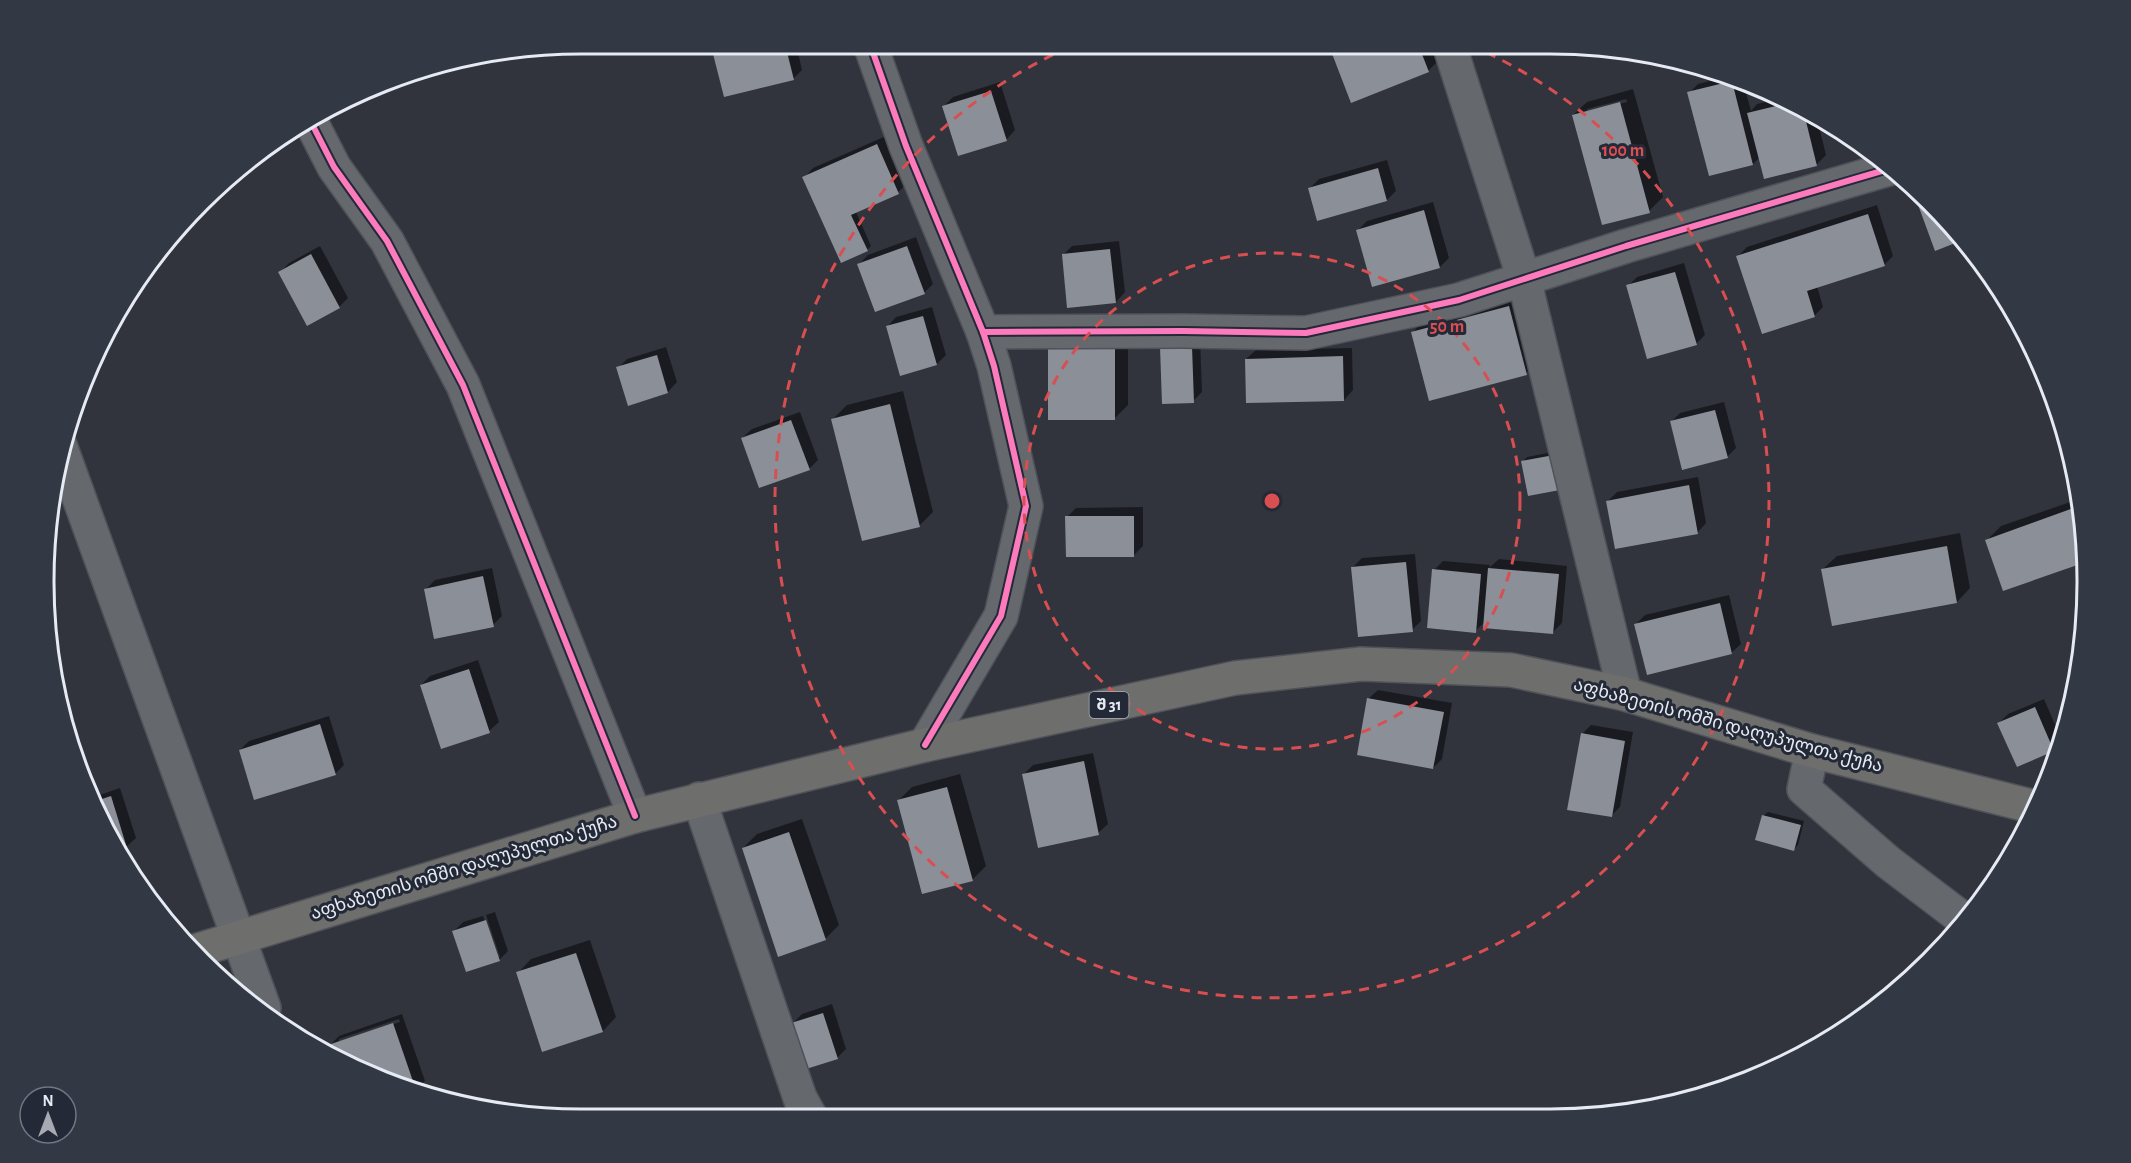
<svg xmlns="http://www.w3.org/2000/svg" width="2131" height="1163" font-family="'Alegreya Sans','Noto Sans Georgian',sans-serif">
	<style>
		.shadow { fill: #0007; fill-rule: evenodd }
		.building { fill: #8b8f98 }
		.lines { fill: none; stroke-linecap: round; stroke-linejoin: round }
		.minor-casing { stroke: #4f5259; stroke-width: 36 }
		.primary-casing { stroke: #4f5259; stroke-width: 36 }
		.minor { stroke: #65686d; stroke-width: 33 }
		.primary { stroke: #6e6e6c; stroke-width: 33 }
		.cycleway-casing { stroke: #232936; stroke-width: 10 }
		.cycleway { stroke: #fd7abc; stroke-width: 6 }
		.ring { fill: none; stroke: #d94f51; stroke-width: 3; stroke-dasharray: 10 8 }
		.labels { text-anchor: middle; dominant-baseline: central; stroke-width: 6; stroke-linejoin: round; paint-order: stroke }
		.shield { fill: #232936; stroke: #acb0ba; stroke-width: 1.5 }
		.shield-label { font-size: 16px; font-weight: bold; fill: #e6eaf3 }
		.street-label { font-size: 18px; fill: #e6eaf3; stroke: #232936 }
		.rim { fill: none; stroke: #e6eaf3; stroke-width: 3 }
		.centre { fill: #d94f51; stroke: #232936; stroke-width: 3 }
		.ring-label { font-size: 18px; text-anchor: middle; font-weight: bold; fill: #d94f51; stroke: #232936; stroke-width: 6; stroke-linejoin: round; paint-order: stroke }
	</style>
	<rect width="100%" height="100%" fill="#31343c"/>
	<!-- shadow -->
	<g class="shadow">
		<path d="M716 44H796L802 70 793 79 713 46Z"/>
		<path d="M918 44H929L920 47Z"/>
		<path d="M1339 44H1430L1437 62 1428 71 1332 51Z"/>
		<path d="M1725 77 1744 85 1751 111 1757 104 1778 99 1816 114 1826 155 1817 164 1765 177 1760 157 1753 164 1689 93 1698 84Z"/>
		<path d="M1000 82 1015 130 1006 140 944 106 953 97Z"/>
		<path d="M1633 89 1663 197 1649 211 1573 115 1587 102ZM1626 99 1627 102 1587 112V109Z"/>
		<path d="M886 136 908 183 898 192 856 212 871 246 867 250 804 178 813 168Z"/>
		<path d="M1387 160 1396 191 1387 200 1310 188 1319 179Z"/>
		<path d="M1433 202 1449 258 1440 267 1358 230 1367 221Z"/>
		<path d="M1877 205 1893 256 1884 265 1817 286 1823 307 1814 316 1738 256 1747 247Z"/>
		<path d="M916 237 933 284 924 293 859 264 868 255Z"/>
		<path d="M1119 241 1125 292 1116 302 1063 255 1072 246Z"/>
		<path d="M320 246 348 298 339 307 280 272 289 263Z"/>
		<path d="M1684 263 1705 335 1696 344 1628 286 1637 277Z"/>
		<path d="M1522 293 1540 360 1526 373 1413 332 1426 318Z"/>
		<path d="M932 307 946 355 937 364 887 327 896 317Z"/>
		<path d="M1128 333V405L1114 419H1049Z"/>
		<path d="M1200 337 1202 392 1193 401 1162 348Z"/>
		<path d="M666 347 677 382 668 392 618 368 627 359Z"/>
		<path d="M1352 348 1353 390 1344 400 1246 359 1256 350Z"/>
		<path d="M903 391 933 512 920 525 863 539 833 419 847 405Z"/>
		<path d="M1724 402 1736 448 1727 457 1671 422 1680 413Z"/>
		<path d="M800 412 818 460 809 469 742 438 752 429Z"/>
		<path d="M1558 451 1564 484 1523 461 1527 457Z"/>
		<path d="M1698 477 1706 523 1697 533 1608 501 1617 492Z"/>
		<path d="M2079 499 2086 546V560L1987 540 2001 526Z"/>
		<path d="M1143 507V546L1134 555 1067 517 1076 508Z"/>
		<path d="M1960 533 1970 588 1957 602 1823 569 1837 556Z"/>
		<path d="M1415 554 1421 621 1412 630 1352 568 1362 558Z"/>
		<path d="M1499 559 1567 566 1562 623 1553 632 1485 622 1475 631 1434 570 1443 561 1490 565 1489 568Z"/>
		<path d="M492 568 502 616 493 625 426 589 435 580Z"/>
		<path d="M1729 595 1741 644 1731 653 1636 624 1645 615Z"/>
		<path d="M478 660 499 722 489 731 442 747 421 685 430 676Z"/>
		<path d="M1378 690 1452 703 1442 759 1433 768 1368 699Z"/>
		<path d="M2044 699 2062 741 2053 749 2017 765 1999 723 2008 714Z"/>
		<path d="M329 716 344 765 335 774 240 750 249 741Z"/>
		<path d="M1591 725 1633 732 1620 807 1611 816 1582 734Z"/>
		<path d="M1093 753 1108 824 1098 833 1024 774 1033 765Z"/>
		<path d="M960 774 986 866 972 880 898 801 912 787Z"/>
		<path d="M120 788 136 838 126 847 122 848 91 798Z"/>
		<path d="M1768 812 1804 821 1798 845 1794 849 1763 816Z"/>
		<path d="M802 819 839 925 825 939 743 848 757 834Z"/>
		<path d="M495 912 508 951 499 960 454 931 463 922 483 916 497 957H500L486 915Z"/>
		<path d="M590 940 616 1017 603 1031 518 973 531 959Z"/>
		<path d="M832 1004 846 1049 837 1058 793 1023 802 1014Z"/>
		<path d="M402 1014 425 1081 415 1090 334 1056 330 1045 339 1036ZM399 1019 400 1022 339 1043V1039Z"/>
	</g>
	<!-- building -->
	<g class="building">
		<path d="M721 44H785L794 80 724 97 711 46Z"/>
		<path d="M1347 44H1418L1429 72 1351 103 1331 51Z"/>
		<path d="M1732 81 1753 165 1709 176 1687 92Z"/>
		<path d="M991 91 1007 141 958 156 942 106Z"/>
		<path d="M1620 102 1650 213 1602 225 1572 115Z"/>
		<path d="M1788 103 1803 109 1817 166 1764 179 1747 113Z"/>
		<path d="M877 144 899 194 851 215 868 251 841 263 802 177Z"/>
		<path d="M1378 168 1387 201 1317 221 1308 188Z"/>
		<path d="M1925 199 1963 240 1935 251 1917 202Z"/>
		<path d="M1424 210 1440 268 1372 287 1356 230Z"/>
		<path d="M1868 214 1885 266 1807 291 1815 317 1762 334 1736 256Z"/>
		<path d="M907 246 925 294 875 312 857 264Z"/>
		<path d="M1110 249 1116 303 1067 308 1062 254Z"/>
		<path d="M311 254 340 308 307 326 278 272Z"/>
		<path d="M1675 272 1697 345 1647 359 1626 285Z"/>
		<path d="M1509 306 1527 375 1429 401 1411 332Z"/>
		<path d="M923 316 937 365 900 376 886 326Z"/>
		<rect x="1048" y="346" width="67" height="74"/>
		<path d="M1192 346 1194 403 1162 404 1160 347Z"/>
		<path d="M657 355 668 393 628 406 616 367Z"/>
		<path d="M1343 356 1344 401 1246 403 1245 359Z"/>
		<path d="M890 404 920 527 862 541 831 419Z"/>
		<path d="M1715 410 1728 458 1682 470 1670 421Z"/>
		<path d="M791 420 810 470 759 488 741 438Z"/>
		<path d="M1554 455 1560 490 1528 496 1521 461Z"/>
		<path d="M1689 485 1698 534 1615 549 1606 501Z"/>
		<path d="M2079 506 2086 546V562L2003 591 1985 540Z"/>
		<path d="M1065 516H1134V557H1066Z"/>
		<path d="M1947 546 1957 603 1832 626 1821 569Z"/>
		<path d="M1406 562 1413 632 1358 637 1351 567Z"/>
		<path d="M1488 568 1559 574 1553 634 1483 628Z"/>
		<path d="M1432 569 1481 574 1476 633 1427 628Z"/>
		<path d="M483 576 494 627 434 639 424 589Z"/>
		<path d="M1720 603 1732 654 1647 675 1634 624Z"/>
		<path d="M469 669 490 733 441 749 420 685Z"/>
		<path d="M1367 698 1444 712 1433 769 1357 755Z"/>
		<path d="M2035 707 2054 751 2017 767 1997 723Z"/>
		<path d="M320 724 336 775 254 800 239 750Z"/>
		<path d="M1581 733 1625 741 1612 817 1567 810Z"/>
		<path d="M1084 761 1099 835 1038 848 1022 774Z"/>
		<path d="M947 787 973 881 922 894 897 800Z"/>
		<path d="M111 796 127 848 123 850 93 802Z"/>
		<path d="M1762 815 1801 825 1794 851 1755 840Z"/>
		<path d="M789 832 826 940 778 957 742 848Z"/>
		<path d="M486 920 500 961 466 972 452 931Z"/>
		<path d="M576 953 603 1032 542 1052 516 972Z"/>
		<path d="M823 1013 838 1059 806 1069 791 1023Z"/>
		<path d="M393 1023 416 1090 332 1056 328 1045Z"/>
	</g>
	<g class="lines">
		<!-- minor casing -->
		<g class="minor-casing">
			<g id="minor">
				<path d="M870 44 906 146 983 332 994 366 1026 506 1001 616 925 745"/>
				<path d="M1449 44 1524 279 1625 694"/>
				<path d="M312 124 334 167 387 241 463 385 635 816"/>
				<path d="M983 332 1183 331 1306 333 1459 300 1626 246 1892 168"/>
				<path d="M61 448 264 1008"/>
				<path d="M1812 751 1804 789 1888 862 1963 919"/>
				<path d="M699 799 800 1098 811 1118"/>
			</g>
		</g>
		<!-- primary casing -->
		<g class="primary-casing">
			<path id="primary" d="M195 951 635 816 925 745 1235 678 1361 664 1511 670 1625 694 1812 751 2035 807"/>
		</g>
		<!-- minor -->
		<use href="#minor" class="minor"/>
		<!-- primary -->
		<use href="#primary" class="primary"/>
		<!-- cycleway casing -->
		<g class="cycleway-casing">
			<g id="cycleway">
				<path d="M870 44 906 146 983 332 994 366 1026 506 1001 616 925 745"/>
				<path d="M312 124 334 167 387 241 463 385 635 816"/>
				<path d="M983 332 1183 331 1306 333 1459 300 1626 246 1892 168"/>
			</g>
		</g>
		<!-- cycleway -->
		<use href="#cycleway" class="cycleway"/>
	</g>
	<!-- distance rings -->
	<g class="ring">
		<circle cx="1272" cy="501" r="248"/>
		<path d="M1470 45A497 497 0 1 1 1074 45"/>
	</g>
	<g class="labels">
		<!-- shield labels -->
		<rect class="shield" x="1089.5" y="692" width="39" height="26" rx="4.5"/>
		<g class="shield-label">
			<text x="1109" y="705">შ 31</text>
		</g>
		<!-- street labels -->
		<g class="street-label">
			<text transform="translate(1728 726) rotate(15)">აფხაზეთის ომში დაღუპულთა ქუჩა</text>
			<text transform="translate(464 868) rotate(-17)">აფხაზეთის ომში დაღუპულთა ქუჩა</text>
		</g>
	</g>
	<!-- crop -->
	<path d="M0 0H2131V1163H0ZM581 54H1550A527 527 0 0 1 2077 581V582A527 527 0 0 1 1550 1109H581A527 527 0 0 1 54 582V581A527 527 0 0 1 581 54Z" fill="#333845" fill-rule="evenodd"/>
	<path class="rim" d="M581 54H1550A527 527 0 0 1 2077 581V582A527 527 0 0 1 1550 1109H581A527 527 0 0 1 54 582V581A527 527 0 0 1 581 54Z"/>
	<circle cx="1272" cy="501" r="9" class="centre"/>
	<g class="ring-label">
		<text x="1623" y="156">100 m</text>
		<text x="1447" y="332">50 m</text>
	</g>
	<!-- north arrow -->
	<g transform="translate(48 1115)"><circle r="28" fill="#232936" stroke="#717682" stroke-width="1.5"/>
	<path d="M0-4.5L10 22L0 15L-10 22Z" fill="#a7aab3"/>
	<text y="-9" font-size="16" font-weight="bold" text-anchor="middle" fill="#e6eaf3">N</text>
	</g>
</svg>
